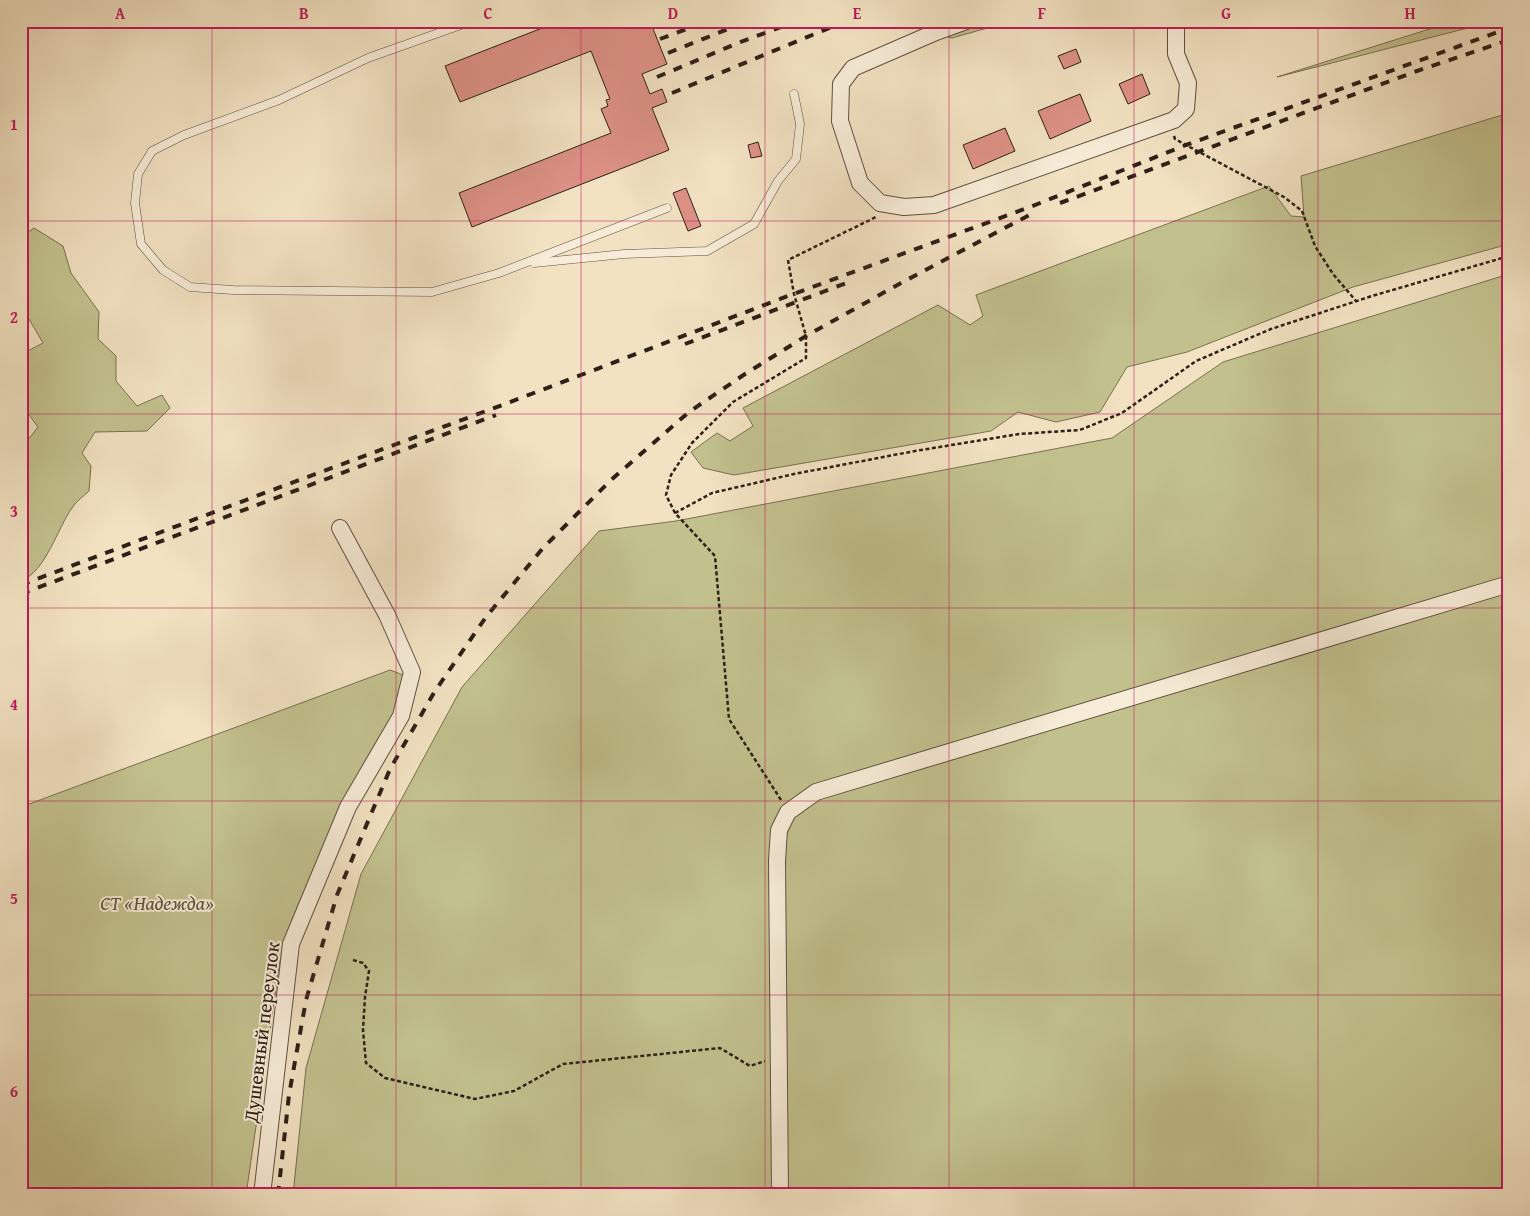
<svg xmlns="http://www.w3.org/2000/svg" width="1530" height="1216" font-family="'Gentium Book Plus',serif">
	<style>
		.green { fill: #c2c18e; stroke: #787053 }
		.building { fill: #dd9185; stroke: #2d2018 }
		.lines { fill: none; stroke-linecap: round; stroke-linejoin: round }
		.service-casing { stroke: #5e5042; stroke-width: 9 }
		.minor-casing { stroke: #5e5042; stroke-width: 18 }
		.path { stroke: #2d2018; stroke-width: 2.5; stroke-dasharray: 4 2.5; stroke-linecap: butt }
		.service { stroke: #f7ecd7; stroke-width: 8 }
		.minor { stroke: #f7ecd7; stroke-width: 16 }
		.rail { stroke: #2d2018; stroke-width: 4; stroke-dasharray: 9 9; stroke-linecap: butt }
		.grid { fill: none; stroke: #c2185b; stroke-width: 1; stroke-opacity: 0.55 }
		.labels { text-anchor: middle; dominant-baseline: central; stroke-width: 4; stroke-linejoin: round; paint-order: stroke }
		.park-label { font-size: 20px; font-style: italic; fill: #5a503b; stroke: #f7ecd7 }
		.street-label { font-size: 20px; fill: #2d2018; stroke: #f7ecd7 }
		.neatline { fill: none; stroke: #c2185b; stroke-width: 2 }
		.grid-label { font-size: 16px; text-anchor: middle; font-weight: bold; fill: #c2185b }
	</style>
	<rect width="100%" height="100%" fill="#f2e2c2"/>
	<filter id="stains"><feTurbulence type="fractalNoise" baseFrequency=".004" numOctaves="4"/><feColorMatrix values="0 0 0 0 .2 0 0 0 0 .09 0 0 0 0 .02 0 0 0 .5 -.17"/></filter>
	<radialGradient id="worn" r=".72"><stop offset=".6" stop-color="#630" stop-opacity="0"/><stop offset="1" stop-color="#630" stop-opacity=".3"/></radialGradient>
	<!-- green -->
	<g class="green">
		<path d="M901 21H1012L952 38 899 23Z"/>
		<path d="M1455 21H1495L1277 77Z"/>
		<path d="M1509 113V244L1353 287 1187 352 1127 367 1100 412 1056 422 1018 412 991 431 734 475 703 468 691 452 717 433 730 441 753 426 743 408 938 305 970 325 983 316 976 295 1269 186 1291 216 1304 217 1301 176Z"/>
		<path d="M34 228 63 246 71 273 99 312 98 339 116 356V381L137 406 162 395 170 408 147 431 95 432 82 453 91 466 89 491C84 496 76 501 72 508 57 529 46 571 21 581V449L38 427 21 404V356L22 354 43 343 26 314 21 315V237Z"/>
		<path d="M1509 274V1195H792L791 1188 669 1195H293L306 1068 361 874 462 687 599 531 676 521 1112 438 1223 362Z"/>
		<path d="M390 670 411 678 304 893 280 961 246 1195H21V807Z"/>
	</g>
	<!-- building -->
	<g class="building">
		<path d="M560 21H650L667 64 642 74 650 94 662 89 667 102 652 108 669 150 472 227 459 193 611 133 601 109 608 106 606 100 610 99 591 51 460 102 445 66Z"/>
		<path d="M1076 49 1081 62 1064 69 1058 56Z"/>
		<path d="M1142 74 1150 94 1128 104 1119 84Z"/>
		<path d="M1080 94 1091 121 1050 139 1038 111Z"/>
		<path d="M1005 128 1015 151 973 169 963 145Z"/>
		<path d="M758 142 762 156 751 158 748 145Z"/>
		<path d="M686 188 701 226 688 231 673 193Z"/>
	</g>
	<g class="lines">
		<!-- service casing -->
		<g class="service-casing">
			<g id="service">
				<path d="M472 21 368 58 279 100 184 135 152 151 138 174 135 203 141 244 163 270 190 287 233 290 432 292 499 273 667 208"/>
				<path d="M534 263 624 254 707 251 754 224 778 181 796 159 800 124 794 94"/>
			</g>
		</g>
		<!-- minor casing -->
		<g class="minor-casing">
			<g id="minor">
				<path d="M966 21 936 32 853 68 841 84 840 121 860 183 880 203 904 207 934 205 1174 120 1186 109 1188 83 1176 54V29L1178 21"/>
				<path d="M262 1195 291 944 348 807 401 716 412 672 387 615 340 528"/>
				<path d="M780 1195 777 861 779 830 788 812 816 792 1509 584"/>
			</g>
		</g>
		<!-- path -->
		<g class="path">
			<path d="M1174 136 1175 139 1186 145 1284 197 1302 211 1315 246 1333 274 1356 301"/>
			<path d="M675 513 712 493 794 474 915 451 1019 434 1080 430 1122 413 1196 361 1271 329 1372 296 1509 256"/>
			<path d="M781 800 729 719 715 556 675 513 666 495 671 475 692 443 733 402 806 358V336L794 294 788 260 876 217"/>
			<path d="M353 960 363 963 369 971 365 997 363 1030 366 1063 385 1078 475 1099 514 1091 563 1064 720 1048 750 1066 765 1061"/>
		</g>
		<!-- service -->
		<use href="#service" class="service"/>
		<!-- minor -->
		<use href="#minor" class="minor"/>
		<!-- rail -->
		<g class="rail">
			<path d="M660 39 708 21"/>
			<path d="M668 53 748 21"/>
			<path d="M657 77 738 43 797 21"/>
			<path d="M672 93 846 21"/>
			<path d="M1060 203 1417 71 1509 40"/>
			<path d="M685 344 849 282"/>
			<path d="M21 585 283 486 505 404 788 296 1030 207 1186 145 1509 28"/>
			<path d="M21 594 496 415"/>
			<path d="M278 1195 289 1095 306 1000 337 895 390 769 435 691 486 617 543 548 611 480 689 412 745 374 806 336 901 283 1035 212"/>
		</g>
	</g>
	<!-- grid -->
	<path class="grid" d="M212 21V1195M396 21V1195M581 21V1195M765 21V1195M949 21V1195M1134 21V1195M1318 21V1195M21 221H1509M21 414H1509M21 608H1509M21 801H1509M21 995H1509"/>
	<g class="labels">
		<!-- park labels -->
		<g class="park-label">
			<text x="157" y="902">СТ «Надежда»</text>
		</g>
		<!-- street labels -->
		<g class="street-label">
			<text transform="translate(261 1032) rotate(-83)">Душевный переулок</text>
		</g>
	</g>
	<!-- margin -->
	<rect width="1530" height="1216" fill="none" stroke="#f2e2c2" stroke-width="55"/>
	<rect x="28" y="28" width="1474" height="1160" class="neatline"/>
	<g class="grid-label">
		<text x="120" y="19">A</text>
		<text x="304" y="19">B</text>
		<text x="488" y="19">C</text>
		<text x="673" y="19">D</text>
		<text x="857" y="19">E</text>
		<text x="1042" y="19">F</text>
		<text x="1226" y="19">G</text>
		<text x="1410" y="19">H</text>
		<text x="14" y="130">1</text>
		<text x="14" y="323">2</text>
		<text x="14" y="517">3</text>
		<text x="14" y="710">4</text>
		<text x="14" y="904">5</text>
		<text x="14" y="1097">6</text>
	</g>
	<rect width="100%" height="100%" filter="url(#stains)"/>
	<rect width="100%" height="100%" fill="url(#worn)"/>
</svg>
